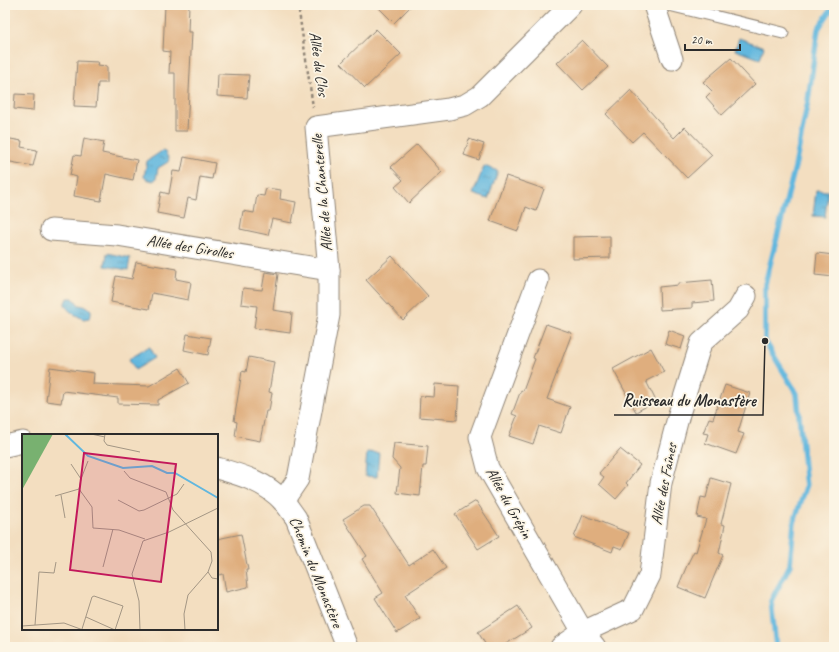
<svg xmlns="http://www.w3.org/2000/svg" width="839" height="652" font-family="Caveat,sans-serif">
	<style>
		.water { fill: url(#water-ripples); stroke: #467184 }
		.lines { fill: none; stroke-linecap: round; stroke-linejoin: round }
		.stream { stroke: #62b7de; stroke-width: 5.5 }
		.building { fill: #dfae7e }
		.lane-casing { stroke: #8f8476; stroke-width: 13 }
		.street-casing { stroke: #8f8476; stroke-width: 23 }
		.path { stroke: #8f8476; stroke-width: 2.5; stroke-dasharray: 3 3; stroke-linecap: butt }
		.lane { stroke: #fff; stroke-width: 11 }
		.street { stroke: #fff; stroke-width: 21 }
		.labels { text-anchor: middle; dominant-baseline: central; stroke-width: 3.5; stroke-linejoin: round; paint-order: stroke }
		.street-label { font-size: 16px; fill: #2b2b2b; stroke: #fcf5e5 }
		.inset-river { fill: none; stroke: #62b7de; stroke-width: 2 }
		.inset-road { fill: none; stroke: #a39684; stroke-width: 1 }
		.view { fill: #c2185b; fill-opacity: 0.15; stroke: #c2185b; stroke-width: 2 }
		.inset-edge { fill: none; stroke: #2b2b2b; stroke-width: 2 }
		.leader { fill: none; stroke: #2b2b2b; stroke-width: 1.5 }
		.callout-dot { fill: #2b2b2b; stroke: #fcf5e5; stroke-width: 1.5 }
		.callout-label { font-size: 17px; text-anchor: middle; font-weight: bold; fill: #2b2b2b; stroke: #fcf5e5; stroke-width: 3.5; stroke-linejoin: round; paint-order: stroke }
	</style>
	<defs>
		<pattern id="water-ripples" width="26" height="14" patternUnits="userSpaceOnUse"><rect width="26" height="14" fill="#62b7de"/><path d="M2 4q2-2 4 0t4 0M15 11q2-2 4 0t4 0" fill="none" stroke="#5195b4"/></pattern>
	</defs>
	<rect width="100%" height="100%" fill="#fcf5e5"/>
	<filter id="ink" filterUnits="userSpaceOnUse"><feTurbulence type="fractalNoise" baseFrequency=".025" numOctaves="2"/><feDisplacementMap in="SourceGraphic" scale="8" xChannelSelector="R" yChannelSelector="G"/><feConvolveMatrix kernelMatrix="1 2 1 2 8 2 1 2 1" color-interpolation-filters="sRGB"/></filter>
	<filter id="wash" filterUnits="userSpaceOnUse"><feTurbulence type="fractalNoise" baseFrequency=".012" numOctaves="4" result="noise"/><feDisplacementMap in="SourceGraphic" scale="16" xChannelSelector="R" yChannelSelector="G"/><feGaussianBlur stdDeviation="0.9" result="paint"/><feColorMatrix in="noise" values="0 0 0 0 0 0 0 0 0 0 0 0 0 0 0 0 0 1.4 0 .05"/><feComposite in="paint" operator="in"/></filter>
	<g filter="url(#wash)">
		<rect width="100%" height="100%" fill="#f3dec0"/>
		<!-- water -->
		<g class="water">
			<path d="M739 38 764 47 760 59 735 50Z"/>
			<path d="M162 151 165 152 169 159 168 162 158 168 156 179 153 181 146 179 144 177 147 161Z"/>
			<path d="M484 166 498 171 488 199 473 194Z"/>
			<path d="M816 190 828 191 825 217 813 216Z"/>
			<path d="M107 253 130 258 128 270 105 266Z"/>
			<path d="M73 298 79 305 87 307 91 310V315L89 318 83 319C76 315 58 307 68 298Z"/>
			<path d="M149 347 155 358 135 370 129 359Z"/>
			<path d="M367 452 379 453 377 477 365 476Z"/>
		</g>
		<g class="lines">
			<!-- stream -->
			<path class="stream" d="M776 647 771 601 790 565 794 522 806 487 797 394 765 341V284L795 167 808 101 818 29 834 5"/>
		</g>
		<g id="blocks">
			<!-- building -->
			<g class="building">
				<path d="M165 5H189L188 32H192L187 131H175V73H169L170 52 163 51Z"/>
				<path d="M376 5H412L394 23Z"/>
				<path d="M376 29 401 54 365 88 341 63Z"/>
				<path d="M582 40 608 67 583 90 557 63Z"/>
				<path d="M731 58 755 84 722 115 706 97 712 91 703 82Z"/>
				<path d="M77 61 98 62 97 65 107 66V83H98L96 107 74 106Z"/>
				<path d="M218 74 249 75 247 98 217 96Z"/>
				<path d="M631 90 674 138 685 127 712 155 687 178 643 132 632 142 606 114Z"/>
				<path d="M15 94 34 95 33 111 14 109Z"/>
				<path d="M5 138 22 141 21 147 37 150 33 166 5 161Z"/>
				<path d="M84 138 104 142 102 153 137 160 133 180 106 174 101 201 74 196 77 177 70 175 74 155 81 156Z"/>
				<path d="M469 139 484 144 479 160 464 155Z"/>
				<path d="M417 144 442 172 409 203 395 187 403 180 391 167Z"/>
				<path d="M184 157 215 163 212 179 200 177 196 200 188 198 184 218 157 213 161 192 169 194 173 171 181 172Z"/>
				<path d="M506 176 544 189 536 211 526 207 518 231 490 221Z"/>
				<path d="M266 188 281 190 280 199 296 202 292 223 272 219 268 235 240 229 243 211 254 213 257 195 264 196Z"/>
				<path d="M610 236V258L573 259V237Z"/>
				<path d="M817 253 834 255V277L815 275Z"/>
				<path d="M392 256 428 296 403 320 366 280Z"/>
				<path d="M136 262 177 269 176 279 191 282 188 300 152 293 149 309 111 302 116 276 132 279Z"/>
				<path d="M265 272 278 274 273 310 292 313 290 333 254 328 257 306 241 304 243 288 262 290Z"/>
				<path d="M712 280 714 301 692 303V308L660 310 659 287 678 285V283Z"/>
				<path d="M546 324 572 333 547 399 570 407 561 433 539 426 533 444 509 436 517 416 512 414 521 390 523 391 535 359 533 358Z"/>
				<path d="M669 330 685 336 681 349 665 344Z"/>
				<path d="M187 334 211 338 208 355 184 350Z"/>
				<path d="M651 348 664 372 646 381 656 401 636 412 613 369Z"/>
				<path d="M249 357 274 362 269 392 272 393 269 411H266L260 441 235 436 237 422 234 421 242 371 246 372Z"/>
				<path d="M50 367 94 373 93 384 149 386 180 368 189 383 158 400V405L118 404V398L63 391 61 403 46 401Z"/>
				<path d="M435 384 459 386 457 420 419 417 420 396 434 397Z"/>
				<path d="M725 385 750 393 738 432 744 434 736 454 705 443 708 434 703 433 709 418 713 419Z"/>
				<path d="M394 443 428 446 426 466H423L420 496 397 493 400 468 392 459Z"/>
				<path d="M620 449 640 465 626 483 628 485 616 499 599 484 604 477 599 473Z"/>
				<path d="M711 478 731 484 721 524 725 525 719 553 723 555 705 598 678 587 688 563 694 551 696 552 706 519 697 517 701 497 706 498Z"/>
				<path d="M476 501 499 536 478 549 455 514Z"/>
				<path d="M364 506H370L409 565 433 549 446 568 405 595 420 619 397 633 375 598 383 593 362 559 367 556 343 519Z"/>
				<path d="M583 515 629 533 622 549 614 546 612 552 574 537Z"/>
				<path d="M241 534 248 570H246L248 587 226 592 223 574 219 575 217 565V539Z"/>
				<path d="M518 606 532 628 501 647H487L478 632Z"/>
			</g>
		</g>
	</g>
	<g filter="url(#ink)">
		<use href="#blocks" fill-opacity="0" stroke="#8f8476" stroke-width="1"/>
		<g class="lines">
			<!-- lane casing -->
			<g class="lane-casing">
				<path id="lane" d="M669 5 783 33"/>
			</g>
			<!-- street casing -->
			<g class="street-casing">
				<g id="street">
					<path d="M654 5 672 59"/>
					<path d="M51 230 117 235 329 270"/>
					<path d="M538 280 480 437 488 468 583 632 595 647"/>
					<path d="M5 446 23 442"/>
					<path d="M217 468C241 475 266 482 283 501 288 506 292 513 296 518L347 647"/>
					<path d="M283 501 298 479 329 315V270L316 127 449 109 465 105 480 96 571 5"/>
					<path d="M561 647 583 632 633 609 650 575 661 483 679 414 701 343 738 310 746 296"/>
				</g>
			</g>
			<!-- path -->
			<path class="path" d="M298 5 313 107"/>
			<!-- lane -->
			<use href="#lane" class="lane"/>
			<!-- street -->
			<use href="#street" class="street"/>
		</g>
	</g>
	<g class="labels">
		<!-- street labels -->
		<g class="street-label">
			<text transform="translate(319 64) rotate(82)">Allée du Clos</text>
			<text transform="translate(322 193) rotate(-95)">Allée de la Chanterelle</text>
			<text transform="translate(190 247) rotate(9)">Allée des Girolles</text>
			<text transform="translate(664 484) rotate(-79)">Allée des Faînes</text>
			<text transform="translate(509 503) rotate(61)">Allée du Grépin</text>
			<text transform="translate(316 572) rotate(68)">Chemin du Monastère</text>
		</g>
	</g>
	<!-- overview -->
	<g transform="translate(22 434)">
		<rect width="196" height="196" fill="#f3dec0"/>
		<path d="M0 0H31L0 56Z" fill="#78b170"/>
		<path class="inset-river" d="M43 0 66 22 101 34 130 32 145 39H153L196 64"/>
		<path class="inset-road" d="M69 0 83 3M83 0 82 7 85 11 118 18M49 30 59 45 57 55 70 73 71 94 97 96 123 105M102 37 108 44 144 58 151 76 189 118 190 127 186 138 190 144 196 145M59 45 66 27M39 61 43 84M33 62 57 55M96 66 117 77 122 76 155 60 162 50M81 133 91 95M64 183 93 196M13 191 17 138 32 139 34 128M0 192 42 189 61 196M60 195 70 163 72 162 101 172 93 196M118 196 117 167 110 140 121 107 147 98 196 74M163 196 162 180 166 161 186 138"/>
		<path class="view" d="M62 19 154 30 139 148 48 136Z"/>
		<rect width="196" height="196" class="inset-edge"/>
	</g>
	<!-- callouts -->
	<path class="leader" d="M765 341L763 415H614"/>
	<circle class="callout-dot" cx="765" cy="341" r="4"/>
	<g class="callout-label">
		<text x="689" y="406">Ruisseau du Monastère</text>
	</g>
	<!-- margin -->
	<rect width="839" height="652" fill="none" stroke="#fcf5e5" stroke-width="20"/>
	<!-- scale -->
	<path d="M685 44v6h55v-6" fill="none" stroke="#2b2b2b" stroke-width="2"/>
	<text x="691" y="44" font-size="12" fill="#2b2b2b" stroke="#fcf5e5" stroke-width="3" paint-order="stroke">20 m</text>
</svg>
